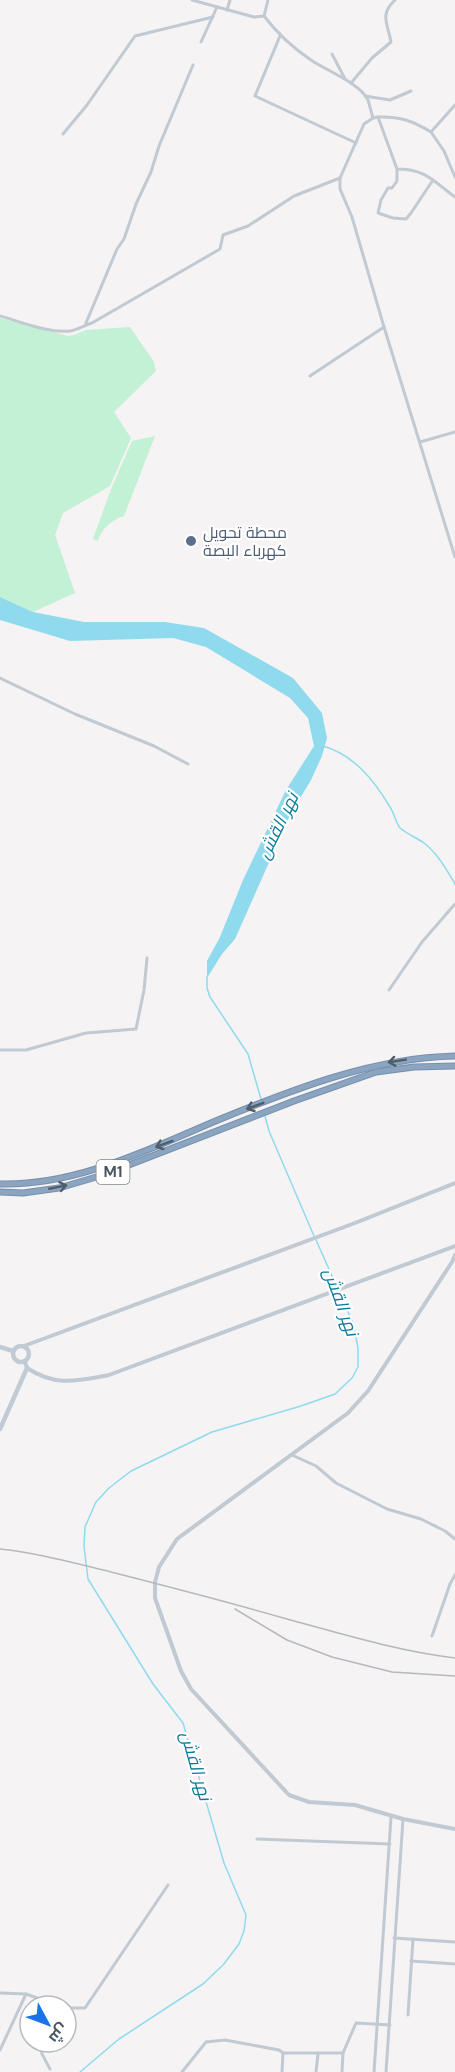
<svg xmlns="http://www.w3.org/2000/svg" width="455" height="2072" font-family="'DM Sans',Cairo,sans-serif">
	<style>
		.green { fill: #c3f1d5 }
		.water { fill: #90daee }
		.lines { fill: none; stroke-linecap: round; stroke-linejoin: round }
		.stream { stroke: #90daee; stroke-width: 1.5 }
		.motorway-casing { stroke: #7690ad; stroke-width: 7 }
		.minor { stroke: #c1cad2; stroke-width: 3 }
		.tertiary { stroke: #c1cad2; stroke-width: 4 }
		.secondary { stroke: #c1cbd6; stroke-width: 4.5 }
		.motorway { stroke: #8ba5c1; stroke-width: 5 }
		.rail { stroke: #b5b8bd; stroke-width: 1.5 }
		.oneway { stroke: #505e6b }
		.service-dot { fill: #5c6f8a; stroke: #fff; stroke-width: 2 }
		.labels { text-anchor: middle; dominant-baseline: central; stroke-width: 4.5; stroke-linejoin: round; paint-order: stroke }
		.shield { fill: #fff; stroke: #808990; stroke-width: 1.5 }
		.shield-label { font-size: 15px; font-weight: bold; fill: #4a5661 }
		.service-label { font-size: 16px; fill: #4e5e75; stroke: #fff; text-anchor: start }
		.water-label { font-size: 18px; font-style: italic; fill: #0c7c9b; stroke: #fff }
	</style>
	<rect width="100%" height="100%" fill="#f5f3f3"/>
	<!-- green -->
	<g class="green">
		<path d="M0 318 68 336 74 335 86 330 130 327 154 362 156 371 114 412 131 438 110 486 63 513 55 535 75 593 33 612 0 597Z"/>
		<path d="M155 436 124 516C113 519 100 530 98 541L93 539 111 489 132 441Z"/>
	</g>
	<!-- water -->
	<path class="water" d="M0 597 33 612 84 622H165L204 628 293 678 322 713 327 738 322 756 311 780 290 815 235 939 222 954 207 978V961L220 937 243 880 286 790 314 746 308 718 290 698 206 647 173 638 70 641 0 620Z"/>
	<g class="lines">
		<!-- stream -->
		<g class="stream">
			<path d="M323 746C354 755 374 780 390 807 394 813 396 823 400 828 407 834 417 838 424 843 438 854 446 869 455 884"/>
			<path d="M207 977V988L210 997 248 1054 261 1099"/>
			<path d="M265 1116 269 1131 314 1236"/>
			<path d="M80 2072 119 2039 203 1984 223 1965 239 1944 244 1931 246 1915 224 1863 183 1723 153 1684 88 1579 84 1546 85 1527 96 1502 109 1488 131 1471 212 1432 301 1406 335 1394 352 1378 358 1367V1348L353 1323 316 1240"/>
		</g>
		<!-- motorway casing -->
		<g class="motorway-casing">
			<g id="motorway">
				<path d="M0 1184C77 1186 149 1149 218 1120 294 1089 372 1058 455 1056"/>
				<path d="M0 1192 23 1193 59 1188 103 1175 294 1101 376 1072 414 1067 455 1066"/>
			</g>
		</g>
		<!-- minor -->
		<g class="minor">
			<path d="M192 0 254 17 264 16 268 0"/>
			<path d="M227 10 230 0"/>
			<path d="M264 16C277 33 293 48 311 60 327 71 360 83 368 100 370 106 371 112 373 118L378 117 397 169C426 169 433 181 455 197"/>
			<path d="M280 36 255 96 356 143"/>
			<path d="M201 42 217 7"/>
			<path d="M332 54 345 79"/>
			<path d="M351 83 372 58 391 42C388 24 379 15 395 0"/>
			<path d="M365 96 390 100 411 91"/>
			<path d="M378 117C399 116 413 121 431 132L455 105"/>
			<path d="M373 118 364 124 340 178V189L352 217 384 327 455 557"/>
			<path d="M431 132 444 151 455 177"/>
			<path d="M63 134 87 105 135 36 213 17"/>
			<path d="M397 170V181L392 188H388L381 200 378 213 393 218 406 219 411 213 433 180"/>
			<path d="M0 316C22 322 47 333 70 331 77 330 85 325 92 323L220 249 223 235 248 226 294 196 340 178"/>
			<path d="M86 323 117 249 124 239 136 204 151 172 159 146 193 65"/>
			<path d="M310 376 384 327"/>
			<path d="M420 442 455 432"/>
			<path d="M0 678 75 714 154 746 188 764"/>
			<path d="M389 990 422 942 455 904"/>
			<path d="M0 1050H26L86 1033 136 1029 144 990 147 958"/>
			<path d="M292 1455 316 1466 336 1483 387 1509 421 1519 445 1531 455 1539"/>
			<path d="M432 1636 450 1584 455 1575"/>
			<path d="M257 1839 390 1844"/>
			<path d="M394 1938 455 1942"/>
			<path d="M411 1961 455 1964"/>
			<path d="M0 1993 26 1994 60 2006"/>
			<path d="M66 2008H85L168 1885"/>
			<path d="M408 2015 413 1939"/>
			<path d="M39 2042 42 2054 50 2069"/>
			<path d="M0 2050 26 1994"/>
			<path d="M182 2072 206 2042 225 2040 279 2050 283 2053H343L356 2023 390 2025"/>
			<path d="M282 2072 283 2053"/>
			<path d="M316 2072 318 2054"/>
			<path d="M342 2072 343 2053"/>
			<path d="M374 2072 391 1817"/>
			<path d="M386 2072 403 1819"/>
		</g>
		<!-- tertiary -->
		<g class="tertiary">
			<path d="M455 1255 452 1262 368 1391 348 1413 177 1539 159 1567 155 1582V1598L181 1671 191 1689 289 1795 309 1802 355 1805 403 1819 455 1829"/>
			<path d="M24 1346 355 1223 455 1183"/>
			<path d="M25 1362 27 1368C56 1387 76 1381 109 1375L455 1246"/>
		</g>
		<!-- secondary -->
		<g class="secondary">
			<circle cx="21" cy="1354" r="8"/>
			<path d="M0 1347 13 1351"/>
			<path d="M0 1429 27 1368"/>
		</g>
		<!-- motorway -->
		<use href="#motorway" class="motorway"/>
		<!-- rail -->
		<g class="rail">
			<path d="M0 1549C38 1553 74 1563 111 1572 170 1587 228 1602 287 1619 342 1634 398 1651 455 1658"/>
			<path d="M235 1609 287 1640 332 1657 392 1672 455 1676"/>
		</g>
	</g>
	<!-- one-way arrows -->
	<defs><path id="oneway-shaft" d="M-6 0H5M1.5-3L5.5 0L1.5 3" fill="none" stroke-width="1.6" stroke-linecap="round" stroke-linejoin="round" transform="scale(1.5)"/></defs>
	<g class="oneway">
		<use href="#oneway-shaft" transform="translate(397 1061) rotate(171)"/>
		<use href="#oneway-shaft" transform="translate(255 1106) rotate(159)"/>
		<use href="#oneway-shaft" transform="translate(164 1144) rotate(160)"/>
		<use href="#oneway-shaft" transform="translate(58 1187) rotate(-11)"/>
	</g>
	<!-- markers -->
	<circle class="service-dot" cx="191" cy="541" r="6"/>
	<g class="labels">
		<!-- shield labels -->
		<rect class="shield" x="96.5" y="1160" width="33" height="24" rx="4.5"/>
		<g class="shield-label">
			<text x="113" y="1172">M1</text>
		</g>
		<!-- service labels -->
		<g class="service-label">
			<text x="203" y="532">محطة تحويل<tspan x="203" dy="18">كهرباء البصة</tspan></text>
		</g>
		<!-- water labels -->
		<g class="water-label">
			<text transform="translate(278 826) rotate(-64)">نهر القش</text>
			<text transform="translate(341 1302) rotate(70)">نهر القش</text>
			<text transform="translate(196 1766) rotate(74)">نهر القش</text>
		</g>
	</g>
	<!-- north arrow -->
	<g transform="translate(48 2024) rotate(131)"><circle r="28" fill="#ffffff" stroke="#b7bbc0" stroke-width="1.5"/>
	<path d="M0-4.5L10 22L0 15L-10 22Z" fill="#1a73e8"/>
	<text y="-9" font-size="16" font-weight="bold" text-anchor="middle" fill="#4a5661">ش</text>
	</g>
</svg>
